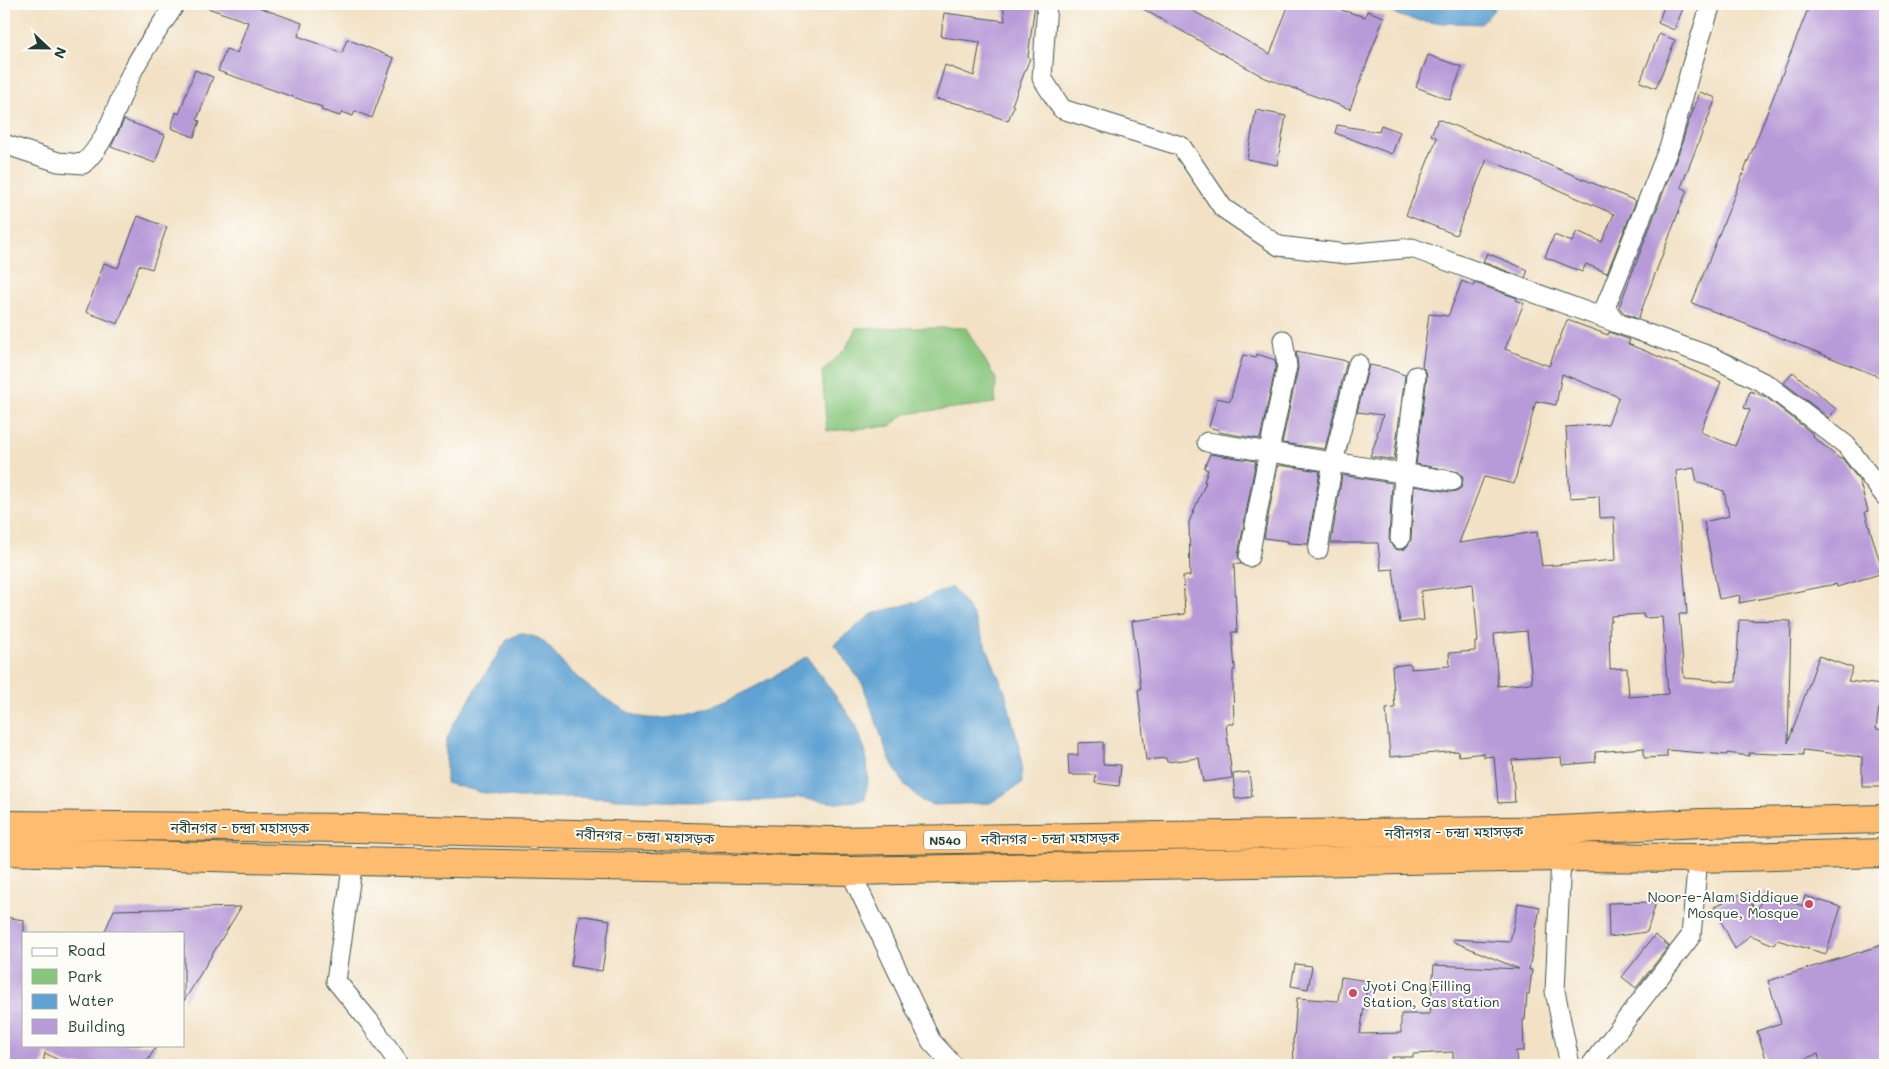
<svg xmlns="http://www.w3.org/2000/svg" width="1889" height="1069" font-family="Mali,'Noto Sans Bengali',sans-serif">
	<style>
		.green { fill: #87c67d; stroke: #538258 }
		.water { fill: #5fa2d3; stroke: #3f7084 }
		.building { fill: #b79ad8; fill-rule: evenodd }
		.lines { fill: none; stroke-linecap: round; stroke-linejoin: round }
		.street-casing { stroke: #3f564a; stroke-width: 21 }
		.highway-casing { stroke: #3f564a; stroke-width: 30 }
		.street { stroke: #fff; stroke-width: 19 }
		.highway { stroke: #fdbc6f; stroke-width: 28 }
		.poi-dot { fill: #d1495b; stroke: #fdfcf7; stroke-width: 2 }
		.labels { text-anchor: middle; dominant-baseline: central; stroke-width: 4; stroke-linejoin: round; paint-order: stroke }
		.shield { fill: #fdfcf7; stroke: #62766e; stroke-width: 1 }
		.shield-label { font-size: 12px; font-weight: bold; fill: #1f3d34 }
		.street-label { font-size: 14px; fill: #1f3d34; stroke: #fdfcf7 }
		.poi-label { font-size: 14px; fill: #1f3d34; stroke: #fdfcf7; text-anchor: end }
	</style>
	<rect width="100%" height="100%" fill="#fdfcf7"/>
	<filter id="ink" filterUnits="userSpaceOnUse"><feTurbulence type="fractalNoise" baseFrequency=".02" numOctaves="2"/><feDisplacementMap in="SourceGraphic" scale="10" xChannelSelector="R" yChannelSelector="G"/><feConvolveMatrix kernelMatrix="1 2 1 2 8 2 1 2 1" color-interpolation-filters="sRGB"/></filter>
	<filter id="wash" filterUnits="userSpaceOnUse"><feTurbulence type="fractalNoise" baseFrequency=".0096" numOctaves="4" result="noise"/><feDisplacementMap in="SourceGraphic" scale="20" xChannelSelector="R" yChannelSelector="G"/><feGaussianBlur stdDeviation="1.12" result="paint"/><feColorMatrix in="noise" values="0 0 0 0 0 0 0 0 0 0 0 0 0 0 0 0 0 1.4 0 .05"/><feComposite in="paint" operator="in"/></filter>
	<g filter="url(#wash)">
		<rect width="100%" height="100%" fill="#f2e1c4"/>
		<!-- green -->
		<path class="green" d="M856 328H966L996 379 995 403 905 414 890 426 827 431 822 372 846 348Z"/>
		<!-- water -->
		<g class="water">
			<path d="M1383 4H1496L1494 10 1481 24C1454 22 1400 27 1383 4Z"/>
			<path d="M952 587 973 615 1005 692 1021 755 1022 783 990 803 933 805 922 801 904 784 889 758 863 685 834 644 872 614 916 602Z"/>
			<path d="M520 633C526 635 533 636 538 638 549 643 565 668 576 676 587 687 626 714 641 717 690 727 767 682 807 656L856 725 865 750 867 761 868 779 865 800 836 803 799 798 760 801 686 802 572 797 517 798 480 792 446 783V741L453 725 507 640Z"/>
		</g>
		<g id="blocks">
			<!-- building -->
			<g class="building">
				<path d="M203 4H250L302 23 298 36 342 53 347 39 394 58 372 118 355 111 353 116 342 112 340 116 321 110 322 107 218 71 226 49 237 53 248 22 202 6Z"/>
				<path d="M1003 4H1035L1028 57 1030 58 1012 105 1014 106 1008 121 960 104 935 99 945 65 974 76 980 42 941 37 944 13 1005 21Z"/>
				<path d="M1134 4H1181L1270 54 1289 4H1322L1365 17 1367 11 1384 17 1350 109 1260 76V75Z"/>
				<path d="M1665 4H1685L1674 30 1658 23Z"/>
				<path d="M1810 4H1885V379L1692 303Z"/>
				<path d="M1659 34 1675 40 1656 88 1640 82Z"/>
				<path d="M1428 55 1462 67 1450 100 1416 87Z"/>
				<path d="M195 70 213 77 197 120 200 121 194 137 171 128 176 112 179 114Z"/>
				<path d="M1700 92 1716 98 1681 187 1687 190 1638 319 1624 313 1619 307 1680 149 1688 123Z"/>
				<path d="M1256 110 1286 116 1277 165 1247 159Z"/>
				<path d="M1438 119 1636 201 1607 273 1586 264 1582 272 1545 257 1554 235 1572 242 1577 231 1602 242 1614 214 1487 159 1456 235 1406 215 1437 138 1431 135Z"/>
				<path d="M124 120 165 135 155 163 111 147Z"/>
				<path d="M1337 125 1379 132 1381 125 1400 132 1392 154 1335 133Z"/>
				<path d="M138 216 167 227 152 269 139 265 118 324 86 312 104 263 118 268Z"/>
				<path d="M1487 253 1528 270 1525 278 1483 262Z"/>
				<path d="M1462 281 1474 286 1475 283 1517 298 1516 300 1524 303 1505 349 1549 366 1567 320 1608 335 1609 332 1630 340 1628 344 1721 382 1700 432 1735 446 1750 410 1744 408 1750 391 1766 397 1814 435 1813 437 1840 459 1842 458 1859 480 1868 511 1865 512 1883 573 1837 587 1836 584 1739 603 1740 595 1719 599 1704 522 1729 516 1724 491 1697 482 1694 468 1676 471 1687 614H1679L1684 678 1736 682 1739 620 1791 621 1788 743 1819 656 1853 668 1848 681 1882 685 1876 729 1885 730V748H1883V787H1862V757L1803 750V755L1749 753V756L1727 753V755L1667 750V757L1644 758V748L1595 752 1596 762 1562 765 1561 757 1512 760 1515 802 1498 803 1494 756 1484 757V753L1459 756 1458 751 1390 757 1386 709 1395 708 1392 666 1411 664V669L1450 666 1449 653 1475 651V642H1478L1473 584 1421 591 1424 620 1400 623 1393 569 1381 570 1378 543H1331L1342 475 1392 483 1389 539 1393 548 1399 550 1405 549 1411 540 1414 486 1450 492 1456 491 1461 488 1463 477 1459 472 1416 464 1427 377 1426 371 1422 367 1429 314 1448 316ZM1562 374 1619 397 1608 424 1566 427 1570 498 1599 496 1600 518 1614 517 1616 560 1542 566 1537 532 1459 543 1484 477 1514 484 1536 401 1556 405ZM1643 614 1644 618 1662 617 1668 694 1629 697 1627 668 1610 669 1609 621H1611V616ZM1527 631 1532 683 1498 686 1494 634Z"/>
				<path d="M1296 351 1347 361 1325 449 1282 443 1298 368Z"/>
				<path d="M1257 354 1275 360 1276 366 1260 439 1218 432 1219 430 1209 427 1217 398 1230 401 1243 355 1256 358Z"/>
				<path d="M1369 365 1386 368 1405 375 1394 460 1370 456 1378 435 1377 434 1383 415 1357 412Z"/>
				<path d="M1793 372 1836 409 1829 418 1784 383Z"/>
				<path d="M1210 454 1256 461 1238 555 1241 564H1234L1237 632H1232L1235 670H1233V685L1234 724H1226L1232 778 1203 782 1199 758 1167 762 1166 758 1146 760 1138 690 1141 689 1132 621 1185 614 1183 576H1190L1189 522 1206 482H1204L1208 470 1204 468Z"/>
				<path d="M1278 465 1320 471 1308 544 1288 543V541L1264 538Z"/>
				<path d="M1103 742V764L1121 765 1119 786 1095 783 1096 775H1069L1068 755H1078V743Z"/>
				<path d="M1249 772 1252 797 1235 799 1233 774Z"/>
				<path d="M1746 891 1756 913 1765 891 1802 906 1805 896 1841 907 1826 954 1777 940 1774 945 1750 935 1735 949 1714 907Z"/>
				<path d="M1656 902 1647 932 1609 937 1608 903Z"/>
				<path d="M1518 903 1540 907 1529 970H1532L1529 994H1527L1525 1020H1523L1524 1051H1516L1517 1065H1453V1052L1413 1054V1057H1392V1065H1294L1293 1038H1294L1297 998 1338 1001 1341 977 1368 981 1360 1034 1401 1033V1014H1430L1434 965 1519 969 1452 941 1453 939 1510 942Z"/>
				<path d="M241 907 184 1001V933H104L114 910Z"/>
				<path d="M579 915 610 920 602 971 571 966Z"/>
				<path d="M4 917 24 920V1045H157L145 1065H68L45 1053 43 1065H4Z"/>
				<path d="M1655 935 1669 946 1636 988 1622 977Z"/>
				<path d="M1885 944V1065H1821L1818 1054 1785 1065H1768L1757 1031 1781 1023 1768 981Z"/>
				<path d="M1295 964 1312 966 1308 989 1291 986Z"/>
			</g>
		</g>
	</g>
	<g filter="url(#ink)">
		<use href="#blocks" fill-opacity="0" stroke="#3f564a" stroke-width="1"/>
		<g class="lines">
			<!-- street casing -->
			<g class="street-casing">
				<g id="street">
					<path d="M1047 4 1042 78 1062 109 1181 146 1223 208 1279 246 1346 254 1412 248 1617 323"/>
					<path d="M1711 4 1692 64 1670 145 1605 308 1617 323 1712 357 1768 385 1846 445 1885 496"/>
					<path d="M4 144 58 162 83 164C109 140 117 103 132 72 144 47 161 27 175 4"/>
					<path d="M1207 442 1452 481"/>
					<path d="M1400 539 1404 473 1416 376"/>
					<path d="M1318 550 1333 462 1358 364"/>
					<path d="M1249 557 1269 451 1287 366 1283 340"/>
					<path d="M1561 857 1555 991 1570 1065"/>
					<path d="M353 861 336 981 369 1021 400 1065"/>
					<path d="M850 871 931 1041 953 1065"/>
					<path d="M1591 1065 1691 936 1698 858"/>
				</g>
			</g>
			<!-- highway casing -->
			<g class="highway-casing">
				<g id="highway">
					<path d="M4 825 356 828 831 841 1558 830 1701 823 1885 819"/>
					<path d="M4 851 353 861 850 871 1561 857 1698 858 1885 853"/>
				</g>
			</g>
			<!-- street -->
			<use href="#street" class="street"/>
			<!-- highway -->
			<use href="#highway" class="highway"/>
		</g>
	</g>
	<!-- markers -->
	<g class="poi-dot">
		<circle cx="1809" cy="904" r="5"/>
		<circle cx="1353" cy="993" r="5"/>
	</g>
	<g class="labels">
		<!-- shield labels -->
		<rect class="shield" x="924" y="830.5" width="42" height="19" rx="4"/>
		<g class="shield-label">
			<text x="945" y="840">N540</text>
		</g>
		<!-- street labels -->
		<g class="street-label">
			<text x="240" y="827">নবীনগর - চন্দ্রা মহাসড়ক</text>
			<text transform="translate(1454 832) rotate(-1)">নবীনগর - চন্দ্রা মহাসড়ক</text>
			<text transform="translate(645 836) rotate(2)">নবীনগর - চন্দ্রা মহাসড়ক</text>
			<text transform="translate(1050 838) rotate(-1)">নবীনগর - চন্দ্রা মহাসড়ক</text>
		</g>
		<!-- poi labels -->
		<g class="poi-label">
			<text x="1799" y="896">Noor-e-Alam Siddique<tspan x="1799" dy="16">Mosque, Mosque</tspan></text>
			<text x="1363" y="985" text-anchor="start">Jyoti Cng Filling<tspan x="1363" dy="16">Station, Gas station</tspan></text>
		</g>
	</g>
	<!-- margin -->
	<rect width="1889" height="1069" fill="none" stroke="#fdfcf7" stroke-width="20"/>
	<!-- legend -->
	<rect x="22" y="932" width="162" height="115" fill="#fdfcf7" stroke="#a4b0a9"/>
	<rect x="32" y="948" width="25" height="8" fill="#ffffff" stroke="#a4b0a9"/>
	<text x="68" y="956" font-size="15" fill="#1f3d34">Road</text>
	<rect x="32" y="969" width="25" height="15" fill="#87c67d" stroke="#a4b0a9"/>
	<text x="68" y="982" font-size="15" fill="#1f3d34">Park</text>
	<rect x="32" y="994" width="25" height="15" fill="#5fa2d3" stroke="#a4b0a9"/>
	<text x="68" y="1006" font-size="15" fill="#1f3d34">Water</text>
	<rect x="32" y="1019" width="25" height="15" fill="#b79ad8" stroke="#a4b0a9"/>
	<text x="68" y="1032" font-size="15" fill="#1f3d34">Building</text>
	<!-- north arrow -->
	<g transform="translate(48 48) rotate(112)" stroke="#fdfcf7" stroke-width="4" paint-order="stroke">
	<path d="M0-4L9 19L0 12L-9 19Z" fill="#1f3d34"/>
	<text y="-8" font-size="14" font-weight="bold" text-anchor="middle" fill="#1f3d34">N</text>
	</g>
</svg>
